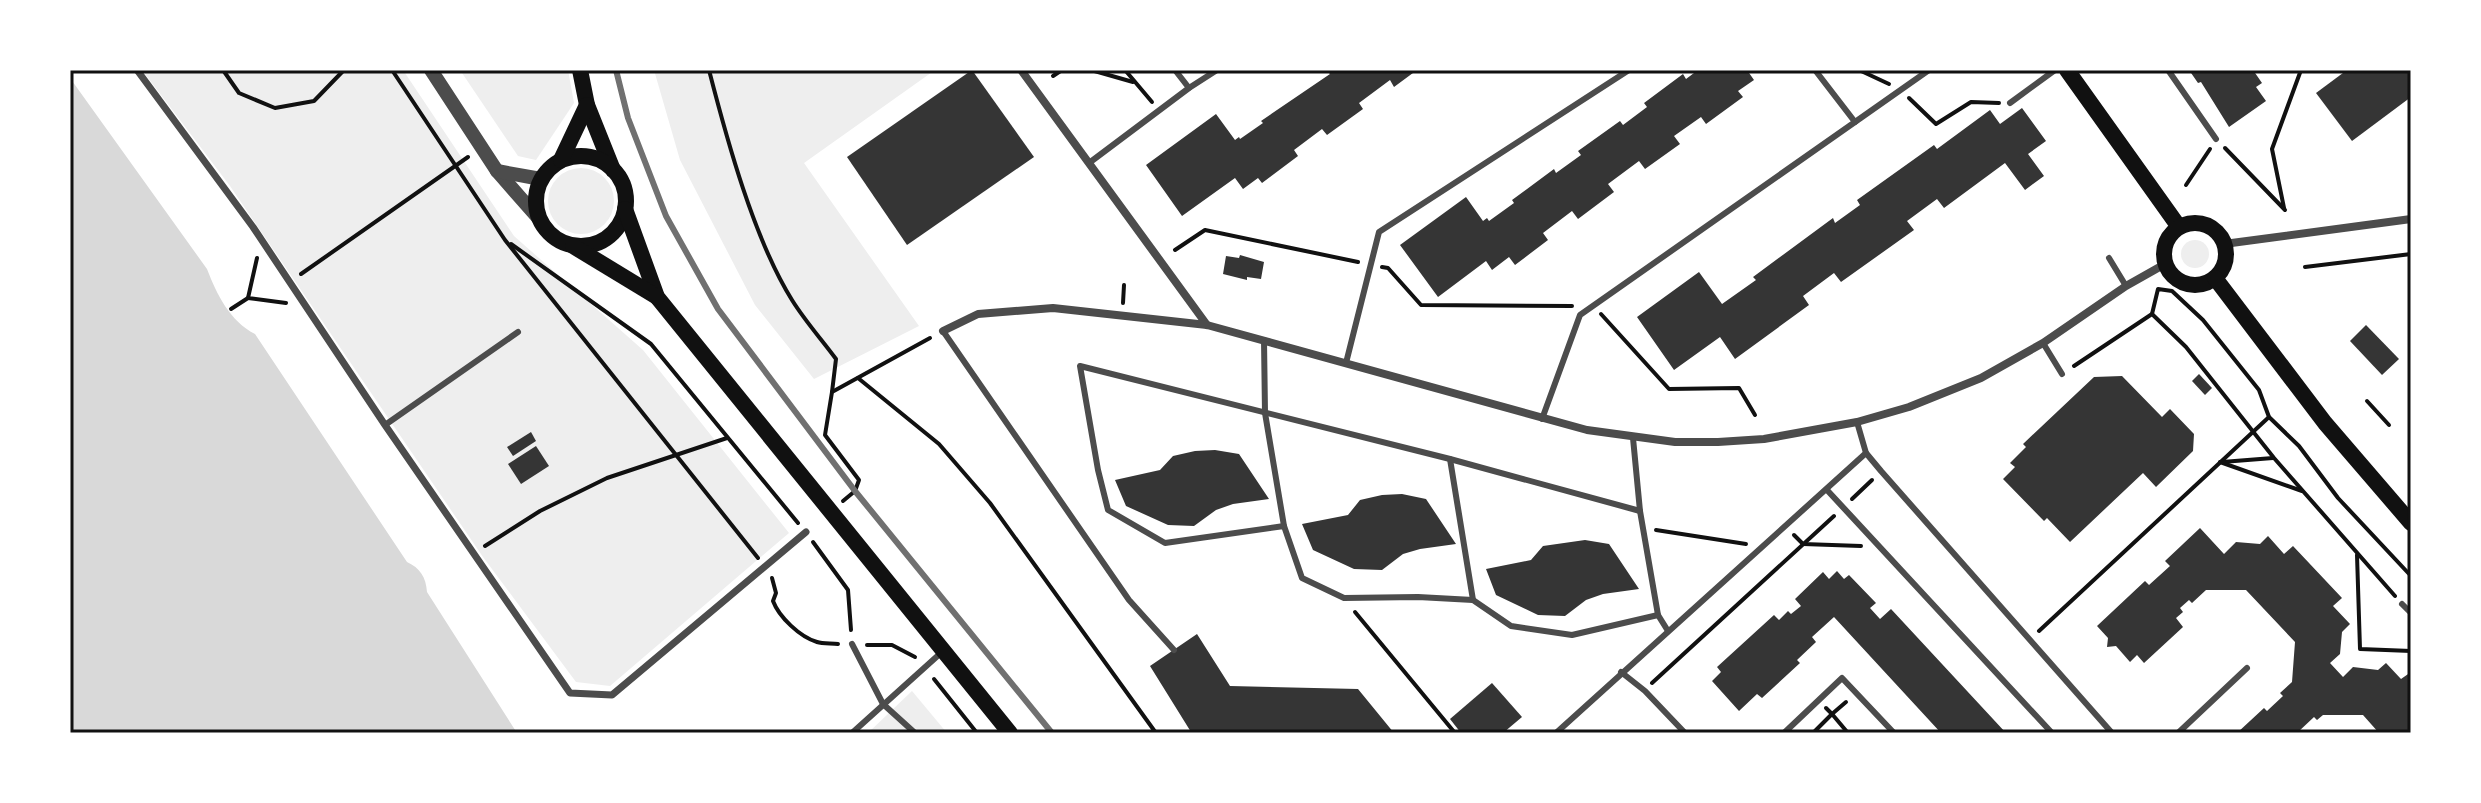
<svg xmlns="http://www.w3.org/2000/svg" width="2481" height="803" font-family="Arial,sans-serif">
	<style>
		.green { fill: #eee }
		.water { fill: #d9d9d9 }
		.building { fill: #353535 }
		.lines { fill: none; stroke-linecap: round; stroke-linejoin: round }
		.path { stroke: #111; stroke-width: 4 }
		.service { stroke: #4c4c4c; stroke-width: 6 }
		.pedestrian { stroke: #4c4c4c; stroke-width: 7 }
		.minor { stroke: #4c4c4c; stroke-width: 8 }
		.tertiary { stroke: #4c4c4c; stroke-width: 14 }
		.secondary { stroke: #111; stroke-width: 16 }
		.rail { stroke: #707070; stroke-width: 6 }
		.neatline { fill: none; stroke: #111; stroke-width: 3 }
	</style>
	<rect width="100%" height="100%" fill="#fff"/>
	<!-- green -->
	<g class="green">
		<path d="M142 70H403L514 236 643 350 789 533 610 686 576 682 483 557 230 186Z"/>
		<path d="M460 70H568L574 103 536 160 518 156Z"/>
		<path d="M654 70H935L804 163 919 326 814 379 755 305 680 160Z"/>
		<circle cx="581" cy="201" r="33"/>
		<circle cx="2195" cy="254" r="14"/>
		<path d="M912 691 947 733H868Z"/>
	</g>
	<!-- water -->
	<path class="water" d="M70 78 207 269C217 295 230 321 255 334L407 562C420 568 426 577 427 592L517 733H70Z"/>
	<!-- building -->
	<g class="building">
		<path d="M972 70 1034 157 907 245 847 157Z"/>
		<path d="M1331 70H1417L1394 87 1390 80 1359 103 1363 109 1327 135 1322 129 1294 150 1298 156 1262 183 1258 178 1243 189 1235 178 1182 216 1146 165 1216 114 1235 140 1239 137 1240 139 1263 123 1261 121 1330 74 1328 72Z"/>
		<path d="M1698 70H1747L1754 80 1738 91 1743 97 1706 124 1701 117 1674 136 1680 144 1645 169 1639 161 1608 184 1614 192 1578 219 1572 211 1543 233 1548 240 1515 265 1509 257 1492 270 1486 261 1438 297 1400 245 1466 197 1483 221 1487 218 1489 221 1514 203 1512 200 1554 169 1556 173 1581 155 1578 151 1620 121 1623 125 1647 107 1644 103 1683 74 1686 79Z"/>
		<path d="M2189 70H2253L2262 83 2256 87 2266 101 2229 127 2201 82 2198 83Z"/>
		<path d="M2347 70H2411V97L2352 141 2316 93Z"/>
		<path d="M2022 108 2046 141 2028 154 2044 176 2025 190 2005 163 1944 208 1937 199 1907 221 1914 230 1841 282 1834 273 1803 296 1809 305 1735 359 1720 337 1674 370 1637 317 1699 272 1722 304 1756 280 1753 277 1833 218 1835 223 1860 205 1857 200 1934 145 1937 149 1990 110 2000 124Z"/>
		<path d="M1240 255 1264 262 1261 279 1247 277V280L1223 274 1226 256 1239 258Z"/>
		<path d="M2366 325 2399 359 2382 375 2350 341Z"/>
		<path d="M2199 374 2212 388 2205 395 2192 381Z"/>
		<path d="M2122 376 2162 417 2170 409 2194 434 2193 451 2156 487 2143 473 2070 542 2047 518 2044 521 2003 479 2015 467 2010 463 2026 447 2023 444 2094 377Z"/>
		<path d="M531 432 536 441 513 456 507 447Z"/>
		<path d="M536 446 549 466 521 484 508 464Z"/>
		<path d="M1215 450 1239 454 1269 499 1233 504 1216 510 1194 526 1168 525 1126 506 1115 480 1160 470 1173 456 1195 451Z"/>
		<path d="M1402 494 1426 499 1456 544 1420 549 1403 554 1382 570 1354 569 1313 550 1302 524 1348 515 1360 500 1382 495Z"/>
		<path d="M2200 528 2224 554 2236 542 2260 544 2268 536 2284 554 2293 546 2342 598 2333 606 2350 624 2342 632 2340 654 2330 663 2343 677 2353 667 2378 670 2386 663 2401 679 2411 672V733H2379L2363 715H2323L2317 720 2314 717 2297 733H2237L2264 708 2267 711 2283 696 2280 693 2292 682 2295 642 2246 590H2206L2192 603 2189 600 2180 608 2183 612 2176 618 2183 627 2144 663 2137 655 2130 662 2116 646 2107 647 2108 638 2097 626 2145 581 2149 585 2170 566 2165 561Z"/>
		<path d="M1585 540 1609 544 1639 589 1603 594 1586 600 1565 616 1538 615 1496 595 1486 569 1531 560 1543 546Z"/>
		<path d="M1837 571 1844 579 1849 575 1876 603 1870 608 1880 619 1891 609 2006 733H1941L1834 617 1812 637 1816 642 1797 660 1800 663 1762 698 1757 694 1739 711 1712 681 1721 672 1717 667 1774 615 1779 620 1788 611 1791 614 1801 606 1795 599 1823 572 1829 579Z"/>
		<path d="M1197 634 1230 686 1358 689 1394 733 1191 732 1150 666Z"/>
		<path d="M1492 683 1522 717 1503 733H1461L1450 719Z"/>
	</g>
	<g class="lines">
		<!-- path -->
		<g class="path">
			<path d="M223 70 239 93 275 108 314 101 344 70"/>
			<path d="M392 70 505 240 758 558"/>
			<path d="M709 70C727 140 754 239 792 300 805 321 822 340 836 359L832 392"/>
			<path d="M1091 70 1133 82"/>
			<path d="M1125 70 1152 102"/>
			<path d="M1859 70 1889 84"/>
			<path d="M1053 76 1062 70"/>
			<path d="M1909 98 1936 124 1971 102 1999 103"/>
			<path d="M2225 148 2285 210"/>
			<path d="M2186 185 2210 149"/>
			<path d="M2284 208 2272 149 2301 70"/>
			<path d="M511 244 651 344 798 523"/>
			<path d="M1175 250 1205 230 1358 262"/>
			<path d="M257 258 248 298 286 303"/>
			<path d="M1382 267 1388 268 1421 305 1572 306"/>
			<path d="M2305 267 2411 254"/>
			<path d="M301 274 468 157"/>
			<path d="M1123 303 1124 285"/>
			<path d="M231 309 248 298"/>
			<path d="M1601 314 1669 389 1739 388 1755 415"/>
			<path d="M2152 314 2158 289 2172 291 2203 320 2259 390 2269 417 2299 446 2338 498 2411 576"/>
			<path d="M2074 366 2152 314 2186 347 2274 458 2395 596"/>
			<path d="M858 378 939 444 990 503 1156 733"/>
			<path d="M2367 401 2389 425"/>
			<path d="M2220 462 2302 491"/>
			<path d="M2222 462 2273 458"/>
			<path d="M1852 499 1872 480"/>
			<path d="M843 501 855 491 859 480 825 435 832 392 930 338"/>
			<path d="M1656 530 1746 544"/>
			<path d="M1794 535 1803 544 1861 546"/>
			<path d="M813 542 848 590 851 630"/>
			<path d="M485 546 540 511 607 478 727 438"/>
			<path d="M2357 555 2360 649 2411 651"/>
			<path d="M772 578 776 593 773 601C779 617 800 637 817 642 823 644 832 643 838 644"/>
			<path d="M1355 612 1455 733"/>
			<path d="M2039 631 2269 417"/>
			<path d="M867 645H892L915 657"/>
			<path d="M934 679 977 733"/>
			<path d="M1652 683 1834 516"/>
			<path d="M1826 708 1832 714 1846 702"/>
			<path d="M1813 733 1832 714 1848 733"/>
		</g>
		<!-- service -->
		<g class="service">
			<path d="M1175 70 1189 88"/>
			<path d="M2168 70 2216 139"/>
			<path d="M2010 103 2055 70"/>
			<path d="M1855 122 1929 70"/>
			<path d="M1089 163 1189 88 1217 70"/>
			<path d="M2109 258 2126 286"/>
			<path d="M943 331 1129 600 1174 650"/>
			<path d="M1264 340 1265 413 1284 526"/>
			<path d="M2043 343 2062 374"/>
			<path d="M1346 363 1379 232 1629 70"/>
			<path d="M1542 419 1580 315 1855 122 1815 70"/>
			<path d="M1857 422 1866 453 1881 471 2112 733"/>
			<path d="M385 425 518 332"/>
			<path d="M1633 438 1640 511 1658 615 1668 631"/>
			<path d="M1450 459 1473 600"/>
			<path d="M1827 490 2052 733"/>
			<path d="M1640 511 1450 459 1080 366 1098 470 1108 510 1165 543 1284 526 1302 578 1344 598 1418 597 1473 600 1511 626 1572 635 1658 615"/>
			<path d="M2402 604 2411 613"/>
			<path d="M852 644 883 704 915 733"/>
			<path d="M1621 672 1645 691 1685 733"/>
			<path d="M852 733 943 651"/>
			<path d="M1556 733 1866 453"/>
			<path d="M1784 733 1842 678 1894 733"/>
			<path d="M2178 733 2247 668"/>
		</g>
		<!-- pedestrian -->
		<path class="pedestrian" d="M137 70 253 227 385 425 570 693 612 695 806 532"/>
		<!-- minor -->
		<g class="minor">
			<path d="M1021 70 1207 325"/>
			<path d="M2224 244 2411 219"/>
			<path d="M943 331 978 314 1053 308 1207 325 1587 430 1675 442H1718L1764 439 1857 422 1909 407 1981 378 2043 343 2126 286 2165 264"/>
		</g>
		<!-- tertiary -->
		<g class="tertiary">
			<path d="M431 70 497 171 540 220"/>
			<path d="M497 171 541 179"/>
		</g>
		<!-- secondary -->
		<g class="secondary">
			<path d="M580 70 587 105 613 170"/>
			<path d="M2067 70 2179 227"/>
			<circle cx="581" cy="201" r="45"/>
			<path d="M561 160 587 105"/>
			<path d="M625 209 657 297 1010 733"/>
			<circle cx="2195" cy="254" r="31"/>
			<path d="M573 246 657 297"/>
			<path d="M2215 278 2325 423 2411 523"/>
		</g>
		<!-- rail -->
		<path class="rail" d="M616 70 628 118 666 216 718 309 855 491 1052 733"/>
	</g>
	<!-- border -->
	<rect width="2481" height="803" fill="none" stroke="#ffffff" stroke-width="144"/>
	<rect x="72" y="72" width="2337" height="659" class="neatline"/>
</svg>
